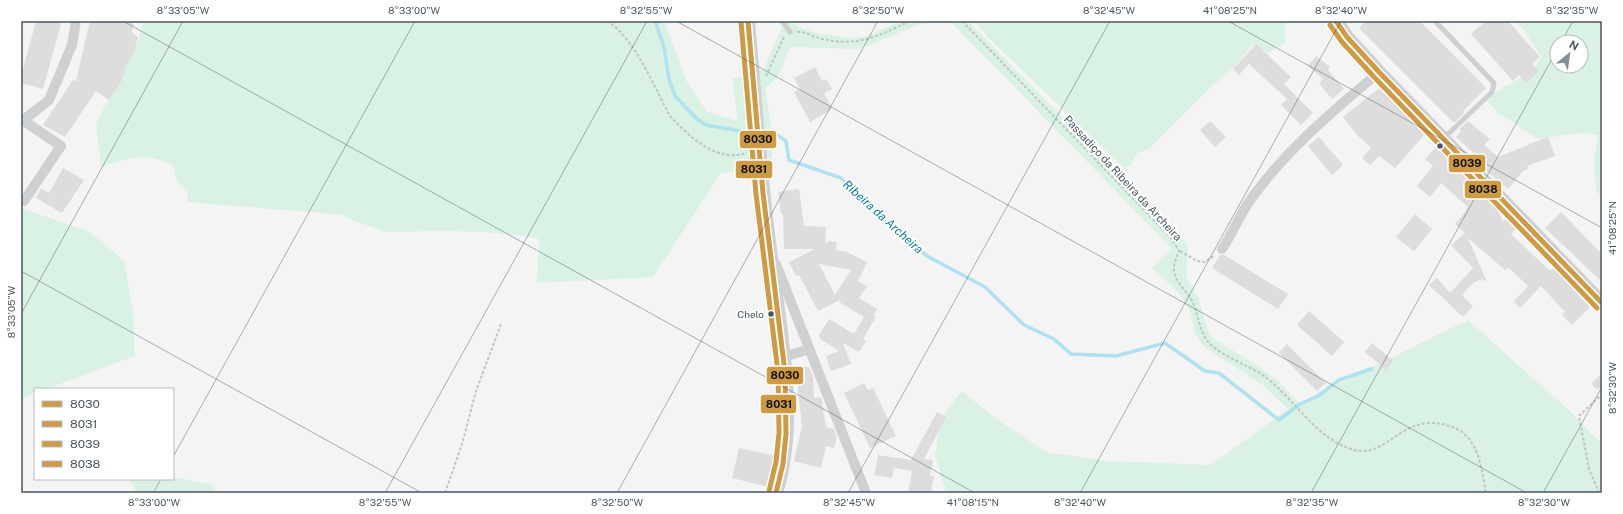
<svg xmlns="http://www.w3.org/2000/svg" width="1623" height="514" font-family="'Public Sans',sans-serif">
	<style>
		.green { fill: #d9f2e3; fill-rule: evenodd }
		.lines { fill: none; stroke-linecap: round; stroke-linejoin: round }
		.stream { stroke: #aee2f0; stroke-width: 3.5 }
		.building { fill: #ddddde; fill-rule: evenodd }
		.path { stroke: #bcc7c4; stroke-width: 2; stroke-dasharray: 3 2; stroke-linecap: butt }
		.lane { stroke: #ced0d2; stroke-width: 5 }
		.street { stroke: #ced0d2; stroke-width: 10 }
		.secondary { stroke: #ced0d4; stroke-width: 14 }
		.bus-1-casing { stroke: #fff; stroke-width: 8 }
		.bus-2-casing { stroke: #fff; stroke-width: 8 }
		.bus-3-casing { stroke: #fff; stroke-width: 8 }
		.bus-4-casing { stroke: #fff; stroke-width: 8 }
		.bus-1 { stroke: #cf9a44; stroke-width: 5 }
		.bus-2 { stroke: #cf9a44; stroke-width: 5 }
		.bus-3 { stroke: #cf9a44; stroke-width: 5 }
		.bus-4 { stroke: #cf9a44; stroke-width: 5 }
		.ticks { fill: none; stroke: #4a5661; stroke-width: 1; stroke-opacity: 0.45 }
		.bus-dot { fill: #4a5661; stroke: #fff; stroke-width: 1.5 }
		.labels { text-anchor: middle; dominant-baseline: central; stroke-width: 4; stroke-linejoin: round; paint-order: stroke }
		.bus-label { font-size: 10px; fill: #4a5661; stroke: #fff; text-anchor: end }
		.street-label { font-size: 11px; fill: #4a5661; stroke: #fff }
		.water-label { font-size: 12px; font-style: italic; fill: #0c7c9b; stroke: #fff }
		.line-badge { stroke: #fff; stroke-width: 1.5 }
		.pale-badge-label { font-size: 11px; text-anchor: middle; font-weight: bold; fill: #111 }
		.neatline { fill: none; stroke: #4a5661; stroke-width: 1.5 }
		.ticks-label { font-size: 10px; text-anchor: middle; fill: #4a5661 }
	</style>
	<rect width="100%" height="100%" fill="#f4f4f4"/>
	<!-- green -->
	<g class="green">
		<path d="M143 21H664L687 82 707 112 738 121 732 79 764 69 782 27 787 21H790L801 28 816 33 853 38 867 36 901 21H948L920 24 859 49 790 47C785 60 779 82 765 87L774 144 770 168 721 173 653 277 537 283 538 260 536 259 539 254V239C488 228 434 232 383 232 368 224 358 224 343 215L187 202 188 191 177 182 173 166C149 151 126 159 101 167L96 123 138 43Z"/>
		<path d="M950 21H968L1188 245 1186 279 1198 297 1208 331 1213 338 1258 366 1278 381 1299 403 1468 320 1573 414 1602 444V493H946L935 454 942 416 962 391 995 418 1046 452 1108 461 1211 465 1288 409 1264 386 1203 346 1195 333 1190 311 1179 293 1152 268 1172 249Z"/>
		<path d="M974 21H1285V43L1268 53 1253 44 1239 62 1208 90 1148 150 1137 153 1130 166 1124 168 991 40Z"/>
		<path d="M1514 21H1602V195L1596 192 1594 157 1598 135 1581 133 1538 139 1497 112 1487 100 1500 89 1527 75 1542 58 1522 27ZM1557 42H1581V66H1557Z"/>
		<path d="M21 208 90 232 124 261 133 310 135 356 46 389H35V393L21 399Z"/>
		<path d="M173 477 213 485 216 493H135L134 485 128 479H173Z"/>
	</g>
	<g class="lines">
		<!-- stream -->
		<g class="stream">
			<path d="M655 21 664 47 669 79 675 96 697 119 706 125 746 132"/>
			<path d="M777 135 786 141 789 160 841 178 894 229 927 256 985 287 1024 325 1054 339 1071 354 1116 356 1165 343 1205 371 1219 373 1279 420 1300 404 1318 396 1339 380 1371 369"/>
		</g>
	</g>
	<!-- building -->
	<g class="building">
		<path d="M36 21H52L61 24 43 89 21 83V76Z"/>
		<path d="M90 21H122L134 24 132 33 138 37 134 53 126 66 122 80 109 100 96 91 65 137 43 125 73 80 76 81Z"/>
		<path d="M1365 21H1420L1486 88 1463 111 1464 113 1454 123 1359 28Z"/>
		<path d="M1486 21H1508L1540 57 1532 64 1539 71 1526 83 1519 75 1513 81 1471 34Z"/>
		<path d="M1256 44 1291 77 1284 84 1313 113 1301 125 1281 105 1287 99 1249 64 1239 75 1233 69Z"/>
		<path d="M1316 56 1330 67 1328 70 1344 89 1332 99 1319 83 1323 79 1308 66Z"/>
		<path d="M815 67 822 81 826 79 832 89 824 93 832 109 810 122 794 92 800 89 794 78Z"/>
		<path d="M1378 89 1384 90 1426 133 1395 168 1379 156 1370 165 1362 158 1371 148 1358 136 1343 117Z"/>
		<path d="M1210 121 1226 137 1215 147 1200 130Z"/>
		<path d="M1468 121 1490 139 1484 145 1498 157 1548 137 1555 156 1527 166 1528 169 1523 171 1508 189 1484 169 1487 165 1456 137 1461 131 1459 129Z"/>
		<path d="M1319 137 1343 165 1332 175 1308 146Z"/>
		<path d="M1437 146 1476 185 1474 186 1496 205 1503 222 1507 217 1517 227 1511 234 1550 271 1554 268 1590 307 1572 325 1562 315 1565 312 1541 286 1520 308 1514 301 1528 286 1509 268 1505 270 1468 238 1487 282 1482 279 1473 283 1462 295 1473 306 1463 317 1429 285 1437 278 1450 293 1473 268 1451 245 1465 233 1455 224 1466 211 1465 210 1468 207 1441 183 1430 197 1417 186 1433 166 1425 159Z"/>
		<path d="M63 168 84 180 62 213 36 198 41 188 49 193Z"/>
		<path d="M799 189 804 226 826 227 825 244 829 241 837 242 836 250 847 252 867 262 858 281 867 286 859 298 877 309 874 315 876 317 863 339 866 341 859 352 843 343 851 364 831 371 826 356 839 351 820 339 819 335 829 319 854 334 864 317 839 302 840 300 818 311 799 275 796 276 789 262 815 249H784L783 214H781L778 192ZM819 264 851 270 835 295Z"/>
		<path d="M1561 212 1602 254V282L1545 228Z"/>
		<path d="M1415 214 1432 229 1414 251 1396 237Z"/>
		<path d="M1220 255H1224L1288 294 1278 309 1212 268Z"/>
		<path d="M1309 311 1344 342 1332 356 1297 325Z"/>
		<path d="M1372 343 1393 361 1386 370 1365 352Z"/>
		<path d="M1287 344 1326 383 1317 391 1279 353Z"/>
		<path d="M797 367H809L813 376 814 398 821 397 826 427 834 429 837 437 834 448 826 446 821 468 794 461 802 426 798 392Z"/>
		<path d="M1602 373V386L1598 390 1591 384Z"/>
		<path d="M864 383 868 390 873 388 896 436 870 448 844 393Z"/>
		<path d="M937 412 946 417 924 459 933 460 930 476H934L931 493H908L912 471 894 468 892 478 874 475 878 455 911 460Z"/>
		<path d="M739 448 775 456 769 487 732 478Z"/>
	</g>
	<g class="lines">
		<!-- path -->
		<g class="path">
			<path d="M607 21C635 38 654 87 670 116 690 137 716 163 747 153"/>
			<path d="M962 21 1172 239 1179 251C1177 256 1174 262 1174 268 1173 280 1185 289 1191 299 1198 311 1198 327 1206 339 1216 354 1246 364 1261 374 1295 397 1313 438 1354 450 1390 459 1403 407 1455 428 1479 438 1482 471 1486 493"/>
			<path d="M1600 21 1602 25"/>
			<path d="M797 32C805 31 815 38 823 39 859 47 878 36 910 21"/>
			<path d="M766 76 784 37"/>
			<path d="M1180 251 1197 261 1205 262 1215 255"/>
			<path d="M445 493 462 444 476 391 501 324"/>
			<path d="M1599 493 1589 469 1579 416 1602 394"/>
		</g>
		<!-- lane -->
		<g class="lane">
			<path d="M782 21 790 32"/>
			<path d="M1435 21 1494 83 1492 92 1444 138"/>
		</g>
		<!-- street -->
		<g class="street">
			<path d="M24 121 61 146 24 201"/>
			<path d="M21 122 49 100 72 45 76 21"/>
			<path d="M1222 249C1233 233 1240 214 1251 199 1288 148 1332 112 1379 72"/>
			<path d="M776 264 866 493"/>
			<path d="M784 357 809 349"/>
		</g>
		<!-- secondary -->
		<g class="secondary">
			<path d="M748 21C755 97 760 174 770 250 779 328 800 416 776 493"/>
			<path d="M1336 21 1347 37 1379 72 1602 303"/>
		</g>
		<!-- bus-1 casing -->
		<g class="bus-1-casing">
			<path id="bus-1" d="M748 21 763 193 785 372 786 434 783 464 776 493"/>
		</g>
		<!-- bus-2 casing -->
		<g class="bus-2-casing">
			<path id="bus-2" d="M741 22 756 194 778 372 779 433 776 462 769 491"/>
		</g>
		<!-- bus-3 casing -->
		<g class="bus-3-casing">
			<path id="bus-3" d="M1336 21 1347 37 1379 72 1602 303"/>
		</g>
		<!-- bus-4 casing -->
		<g class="bus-4-casing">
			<path id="bus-4" d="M1330 25 1342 42 1374 77 1597 308"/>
		</g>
		<!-- bus-1 -->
		<use href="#bus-1" class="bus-1"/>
		<!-- bus-2 -->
		<use href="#bus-2" class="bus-2"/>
		<!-- bus-3 -->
		<use href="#bus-3" class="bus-3"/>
		<!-- bus-4 -->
		<use href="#bus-4" class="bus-4"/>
	</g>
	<!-- ticks -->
	<path class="ticks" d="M123 21 975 493M676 21 1527 493M1228 21 1602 228M1561 42 1573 21M21 271 422 493M21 314 183 21M173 457 415 21M153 493 161 479M385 493 647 21M617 493 878 21M848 493 1110 21M1080 493 1341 21M1311 493 1557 50M1543 493 1602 387"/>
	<!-- markers -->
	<g class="bus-dot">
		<circle cx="1440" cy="146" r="3.5"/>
		<circle cx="771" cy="314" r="3.5"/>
	</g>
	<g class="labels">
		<!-- bus labels -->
		<g class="bus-label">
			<text x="764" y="314">Chelo</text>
		</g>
		<!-- street labels -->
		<g class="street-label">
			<text transform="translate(1123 178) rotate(47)">Passadiço da Ribeira da Archeira</text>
		</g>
		<!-- water labels -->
		<g class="water-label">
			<text transform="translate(883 217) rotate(42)">Ribeira da Archeira</text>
		</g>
	</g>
	<g class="line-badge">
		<rect x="739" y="130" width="38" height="19" rx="4" fill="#cf9a44"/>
		<rect x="1448" y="154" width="38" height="19" rx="4" fill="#cf9a44"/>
		<rect x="735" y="160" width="38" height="19" rx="4" fill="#cf9a44"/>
		<rect x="1464" y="180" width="38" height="19" rx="4" fill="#cf9a44"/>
		<rect x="766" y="366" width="38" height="19" rx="4" fill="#cf9a44"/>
		<rect x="760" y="394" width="37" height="20" rx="4" fill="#cf9a44"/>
	</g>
	<g class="pale-badge-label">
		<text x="758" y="143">8030</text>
		<text x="1467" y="167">8039</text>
		<text x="754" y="173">8031</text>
		<text x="1483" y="193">8038</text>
		<text x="785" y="379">8030</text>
		<text x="779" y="408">8031</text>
	</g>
	<!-- border -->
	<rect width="1623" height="514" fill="none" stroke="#ffffff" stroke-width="44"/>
	<!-- legend -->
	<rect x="34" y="388" width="140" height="92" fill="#ffffff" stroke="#b7bbc0"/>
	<rect x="42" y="401" width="20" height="6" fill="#cf9a44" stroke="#b7bbc0"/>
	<text x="70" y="408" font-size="12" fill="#4a5661">8030</text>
	<rect x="42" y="421" width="20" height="6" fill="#cf9a44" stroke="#b7bbc0"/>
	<text x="70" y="428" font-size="12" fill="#4a5661">8031</text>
	<rect x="42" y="441" width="20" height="6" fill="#cf9a44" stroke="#b7bbc0"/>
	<text x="70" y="448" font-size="12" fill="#4a5661">8039</text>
	<rect x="42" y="461" width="20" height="6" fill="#cf9a44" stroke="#b7bbc0"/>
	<text x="70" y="468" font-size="12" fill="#4a5661">8038</text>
	<!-- north arrow -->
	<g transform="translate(1569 54) rotate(29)"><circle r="19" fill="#ffffff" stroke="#b7bbc0"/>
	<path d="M0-3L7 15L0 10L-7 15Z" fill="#868d94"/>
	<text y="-6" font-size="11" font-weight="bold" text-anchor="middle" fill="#4a5661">N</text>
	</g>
	<rect x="22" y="22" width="1579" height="470" class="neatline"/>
	<g class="ticks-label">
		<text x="183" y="14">8°33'05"W</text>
		<text x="414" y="14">8°33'00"W</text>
		<text x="646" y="14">8°32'55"W</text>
		<text x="878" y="14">8°32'50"W</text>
		<text x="1109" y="14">8°32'45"W</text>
		<text x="1230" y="14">41°08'25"N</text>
		<text x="1341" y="14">8°32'40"W</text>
		<text x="1572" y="14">8°32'35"W</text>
		<text transform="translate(1612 228) rotate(-90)" y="4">41°08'25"N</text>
		<text transform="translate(11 312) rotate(-90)" y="4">8°33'05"W</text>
		<text transform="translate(1612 388) rotate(-90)" y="4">8°32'30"W</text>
		<text x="154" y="506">8°33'00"W</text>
		<text x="385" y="506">8°32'55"W</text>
		<text x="617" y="506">8°32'50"W</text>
		<text x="849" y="506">8°32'45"W</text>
		<text x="973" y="506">41°08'15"N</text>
		<text x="1080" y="506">8°32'40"W</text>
		<text x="1312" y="506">8°32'35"W</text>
		<text x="1544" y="506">8°32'30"W</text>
	</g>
</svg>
